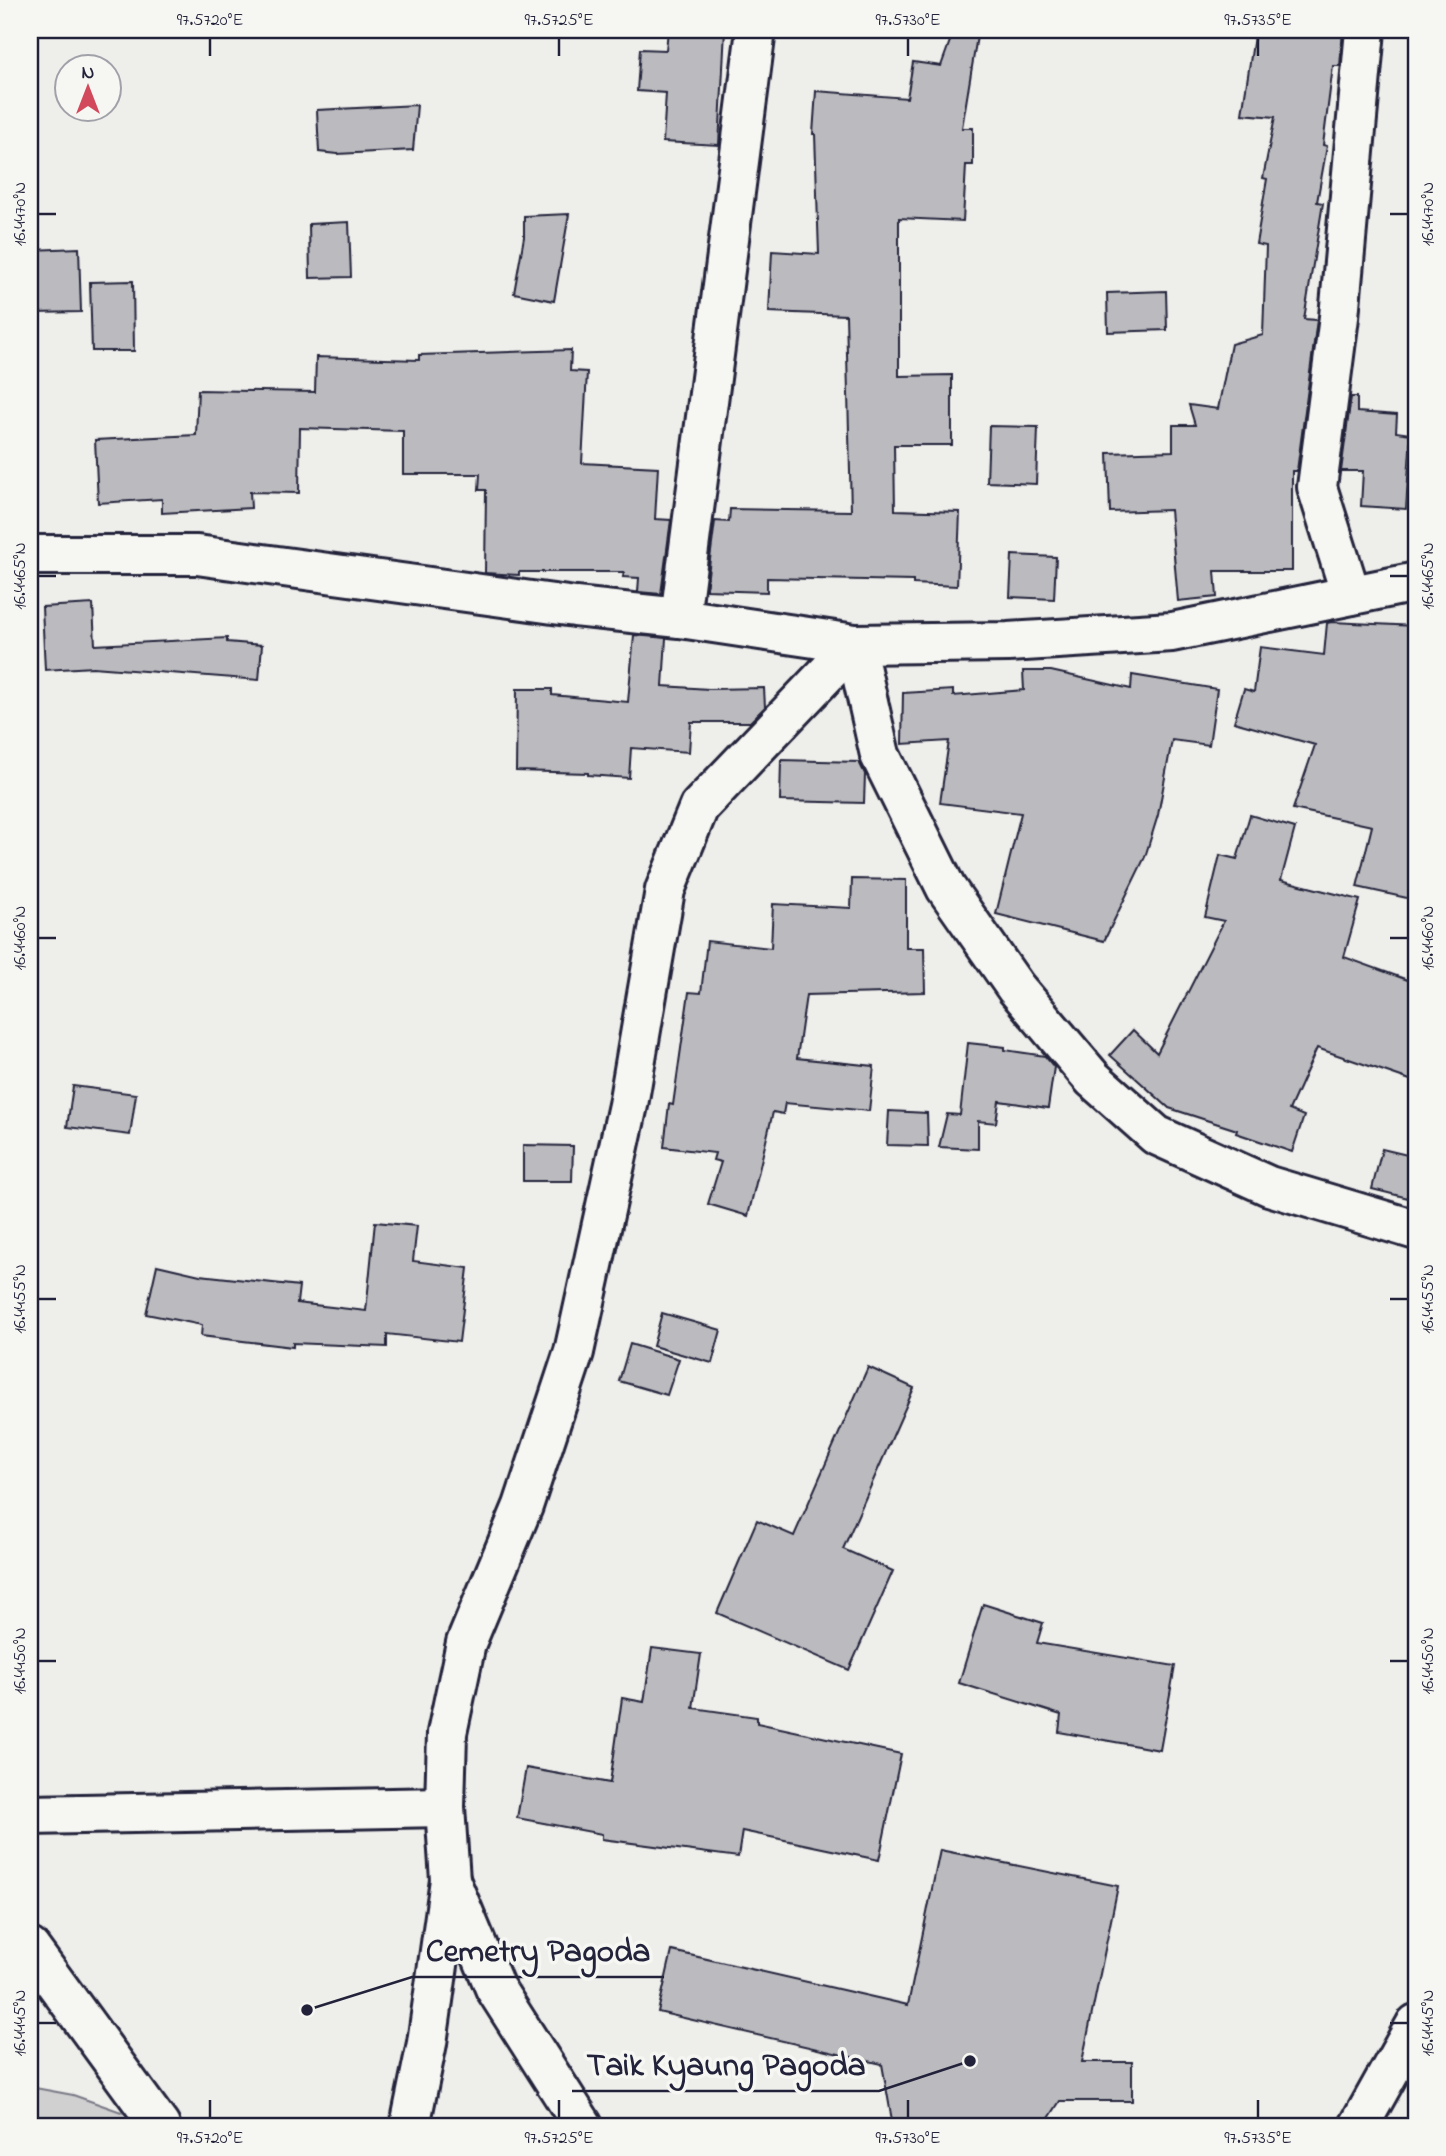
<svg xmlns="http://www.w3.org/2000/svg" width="1446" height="2156" font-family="'Indie Flower',sans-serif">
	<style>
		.green { fill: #d0d0d1; stroke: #797986; stroke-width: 2 }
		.building { fill: #bbbbbf; stroke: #22223b; stroke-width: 2 }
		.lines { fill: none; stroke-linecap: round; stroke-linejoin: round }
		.minor-casing { stroke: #22223b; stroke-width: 44 }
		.major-casing { stroke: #22223b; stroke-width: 44 }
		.minor { stroke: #f6f6f2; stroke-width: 38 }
		.major { stroke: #f6f6f2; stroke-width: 38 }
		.ticks { fill: none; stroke: #22223b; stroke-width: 2.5 }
		.leader { fill: none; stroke: #22223b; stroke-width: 2.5 }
		.callout-dot { fill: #22223b; stroke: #f6f6f2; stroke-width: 2.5 }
		.callout-label { font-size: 33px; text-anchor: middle; font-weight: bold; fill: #22223b; stroke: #f6f6f2; stroke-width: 7; stroke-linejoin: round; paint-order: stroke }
		.neatline { fill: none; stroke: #22223b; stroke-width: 2.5 }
		.ticks-label { font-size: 18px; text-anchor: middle; fill: #22223b }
	</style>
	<rect width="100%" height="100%" fill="#eeeeeb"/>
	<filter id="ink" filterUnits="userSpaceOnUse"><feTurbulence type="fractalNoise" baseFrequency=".0143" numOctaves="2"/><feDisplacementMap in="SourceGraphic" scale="14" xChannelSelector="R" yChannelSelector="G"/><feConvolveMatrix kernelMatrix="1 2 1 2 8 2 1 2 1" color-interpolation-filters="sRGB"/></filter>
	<g filter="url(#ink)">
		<!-- green -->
		<path class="green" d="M30 2087 73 2095 161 2126H30Z"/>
		<!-- building -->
		<g class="building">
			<path d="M668 30H725L719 145 663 142 666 93 637 91 640 49 666 50Z"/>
			<path d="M954 30H978L962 128H973V165H966L963 221 899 218V376L952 375V445H894L895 510 960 512 957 586 913 584V581L767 578V592L706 590 715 521 729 522 730 509 851 511 846 315 769 312 772 251 819 254 815 134H813L816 91 907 98 913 62 941 66Z"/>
			<path d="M1255 30H1343L1340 66H1333L1323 145 1327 146 1317 202 1323 203 1304 319 1317 320 1297 471H1292V571H1215L1217 597 1178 601 1170 510 1110 512 1108 453 1173 451V425H1195L1189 405 1218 409 1231 344 1263 335 1266 246 1256 244 1267 179 1263 178 1275 117 1242 114Z"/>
			<path d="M417 105 413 150 337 154 319 152 317 110Z"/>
			<path d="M569 214 554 301 514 293 524 237V216Z"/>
			<path d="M349 222 351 277 310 278 309 224Z"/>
			<path d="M79 248 81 312 34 313 32 250Z"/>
			<path d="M133 281 134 351H92L90 282Z"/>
			<path d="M1166 291 1167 330 1108 332 1107 293Z"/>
			<path d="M571 350 570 371 587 372 582 463 658 467 655 519 671 520 661 594 638 592 639 578 623 577 624 572H519V575L485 573 486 490H479L480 474H403V431L300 428 299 493 250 492 251 508 162 513V499L98 503 95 440 196 435 198 390 315 392 316 357 419 360V355Z"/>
			<path d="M1351 397H1357V412L1397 415 1396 432 1411 434 1406 509 1361 506 1363 471H1341Z"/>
			<path d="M989 426 1038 427 1036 484 987 482Z"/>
			<path d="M1012 555 1056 557 1054 599 1010 597Z"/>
			<path d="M93 604 95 645 227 638V642L262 645 259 680 93 667 45 670 42 607Z"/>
			<path d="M1332 622 1416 626V900L1357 887 1372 826 1293 809 1315 745 1234 722 1244 689 1254 692 1260 647 1324 655 1327 623Z"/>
			<path d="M634 635 666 638 663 686 709 689 764 688 765 707 750 722H691L689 752 631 748 629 778 588 775V773L516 771 517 689H552V695L628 702Z"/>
			<path d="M1023 671H1051L1131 689 1132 675 1217 689 1209 745 1172 740 1158 815 1145 857 1104 941 996 914 1021 813 940 803 949 741 902 744 903 693 953 690V696L1024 690Z"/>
			<path d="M781 760 859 762 865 774 864 803 780 801Z"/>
			<path d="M1250 815 1295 828 1281 880 1360 900 1344 957 1416 983V1082L1317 1048 1289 1110 1304 1116 1292 1152 1236 1133 1237 1130 1169 1108 1110 1055 1133 1030 1157 1053 1224 921 1205 917 1220 855 1237 859Z"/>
			<path d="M852 879 906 880V948H924L925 992 806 995 797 1058 874 1066 869 1111 785 1103 783 1114 773 1112 748 1216 708 1204 721 1162 713 1160 715 1153 664 1147 669 1104 673 1105 689 992 701 993 707 941 771 948 773 904 851 908Z"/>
			<path d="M968 1043 1005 1047V1050L1045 1056 1054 1067 1048 1108 999 1101 996 1123 978 1121V1149L939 1147 947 1114 960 1115Z"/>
			<path d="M73 1086 136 1094 130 1135 67 1127Z"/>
			<path d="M889 1111 927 1113 928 1146 887 1145Z"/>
			<path d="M523 1145 573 1146 572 1181H523Z"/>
			<path d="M1382 1149 1416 1157V1200L1372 1189Z"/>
			<path d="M375 1222 417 1226 413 1261 468 1268 459 1342 387 1334V1347L293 1343V1347L201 1336 202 1325 146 1314 157 1265 200 1275 299 1286 297 1303 366 1311Z"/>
			<path d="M662 1313 721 1330 712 1363 653 1346Z"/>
			<path d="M630 1344 679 1359 667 1395 619 1381Z"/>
			<path d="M868 1367 914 1388 843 1549 893 1571 849 1670 717 1613 757 1520 794 1536Z"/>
			<path d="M983 1604 1043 1623 1037 1643 1175 1666 1160 1750 1059 1732 1061 1715 959 1683Z"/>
			<path d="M652 1648 701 1654 693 1708 757 1717V1723L901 1754 879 1860 742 1831 738 1857 602 1839V1834L517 1818 526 1768 610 1783 622 1698 644 1702Z"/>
			<path d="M940 1850 1118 1886 1082 2062H1132V2101H1060L1044 2126H893L882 2064 658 2012 672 1951 908 2005Z"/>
		</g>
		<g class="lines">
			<!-- minor casing -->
			<g class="minor-casing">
				<g id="minor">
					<path d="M30 555H197L575 607 680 618 855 644 1008 642 1172 632 1416 582"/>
					<path d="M1351 595 1317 487 1339 317 1365 30"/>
					<path d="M680 618 756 30"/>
					<path d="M855 644 880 755 946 888 1016 988 1093 1079 1156 1135 1269 1186 1416 1230"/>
					<path d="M30 1815 445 1807"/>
					<path d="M450 1880 495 1988 583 2126"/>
					<path d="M30 1948 160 2126"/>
					<path d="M410 2126 427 2043 450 1880 445 1807 447 1733 466 1643 523 1506 574 1352 628 1105 665 890 699 807 855 644"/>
				</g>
			</g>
			<!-- major casing -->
			<g class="major-casing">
				<path id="major" d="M1359 2126 1416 2024"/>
			</g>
			<!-- minor -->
			<use href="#minor" class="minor"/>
			<!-- major -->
			<use href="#major" class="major"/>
		</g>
	</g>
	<!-- ticks -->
	<path class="ticks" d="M210 38V56M559 38V56M908 38V56M1258 38V56M38 214H56M1390 214H1408M38 576H56M1390 576H1408M38 938H56M1390 938H1408M38 1299H56M1390 1299H1408M38 1661H56M1390 1661H1408M38 2023H56M1390 2023H1408M210 2100V2118M559 2100V2118M908 2100V2118M1258 2100V2118"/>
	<!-- callouts -->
	<path class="leader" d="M307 2010L412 1977H664M970 2061L879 2091H572"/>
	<g class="callout-dot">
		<circle cx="307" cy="2010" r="7"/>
		<circle cx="970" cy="2061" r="7"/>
	</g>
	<g class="callout-label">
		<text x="538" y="1961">Cemetry Pagoda</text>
		<text x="726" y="2075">Taik Kyaung Pagoda</text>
	</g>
	<!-- margin -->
	<rect width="1446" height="2156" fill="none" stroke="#f6f6f2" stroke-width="77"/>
	<!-- north arrow -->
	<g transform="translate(88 88)"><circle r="33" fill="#f6f6f2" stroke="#a1a1a9" stroke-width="2"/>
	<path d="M0-5L12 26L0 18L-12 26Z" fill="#d1495b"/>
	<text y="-10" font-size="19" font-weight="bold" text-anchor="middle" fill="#22223b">N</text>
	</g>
	<rect x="38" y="38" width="1370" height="2080" class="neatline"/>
	<g class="ticks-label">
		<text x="210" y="25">97.5720°E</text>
		<text x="559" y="25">97.5725°E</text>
		<text x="908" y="25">97.5730°E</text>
		<text x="1258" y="25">97.5735°E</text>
		<text transform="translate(19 214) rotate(-90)" y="6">16.4470°N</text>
		<text transform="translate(1427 214) rotate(-90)" y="6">16.4470°N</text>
		<text transform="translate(19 576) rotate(-90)" y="6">16.4465°N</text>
		<text transform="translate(1427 576) rotate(-90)" y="6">16.4465°N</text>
		<text transform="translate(19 938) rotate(-90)" y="6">16.4460°N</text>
		<text transform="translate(1427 938) rotate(-90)" y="6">16.4460°N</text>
		<text transform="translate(19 1299) rotate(-90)" y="6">16.4455°N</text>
		<text transform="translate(1427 1299) rotate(-90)" y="6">16.4455°N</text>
		<text transform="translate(19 1661) rotate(-90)" y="6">16.4450°N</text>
		<text transform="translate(1427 1661) rotate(-90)" y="6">16.4450°N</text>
		<text transform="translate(19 2023) rotate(-90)" y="6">16.4445°N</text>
		<text transform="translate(1427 2023) rotate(-90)" y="6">16.4445°N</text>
		<text x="210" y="2143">97.5720°E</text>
		<text x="559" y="2143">97.5725°E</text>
		<text x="908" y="2143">97.5730°E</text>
		<text x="1258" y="2143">97.5735°E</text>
	</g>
</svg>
